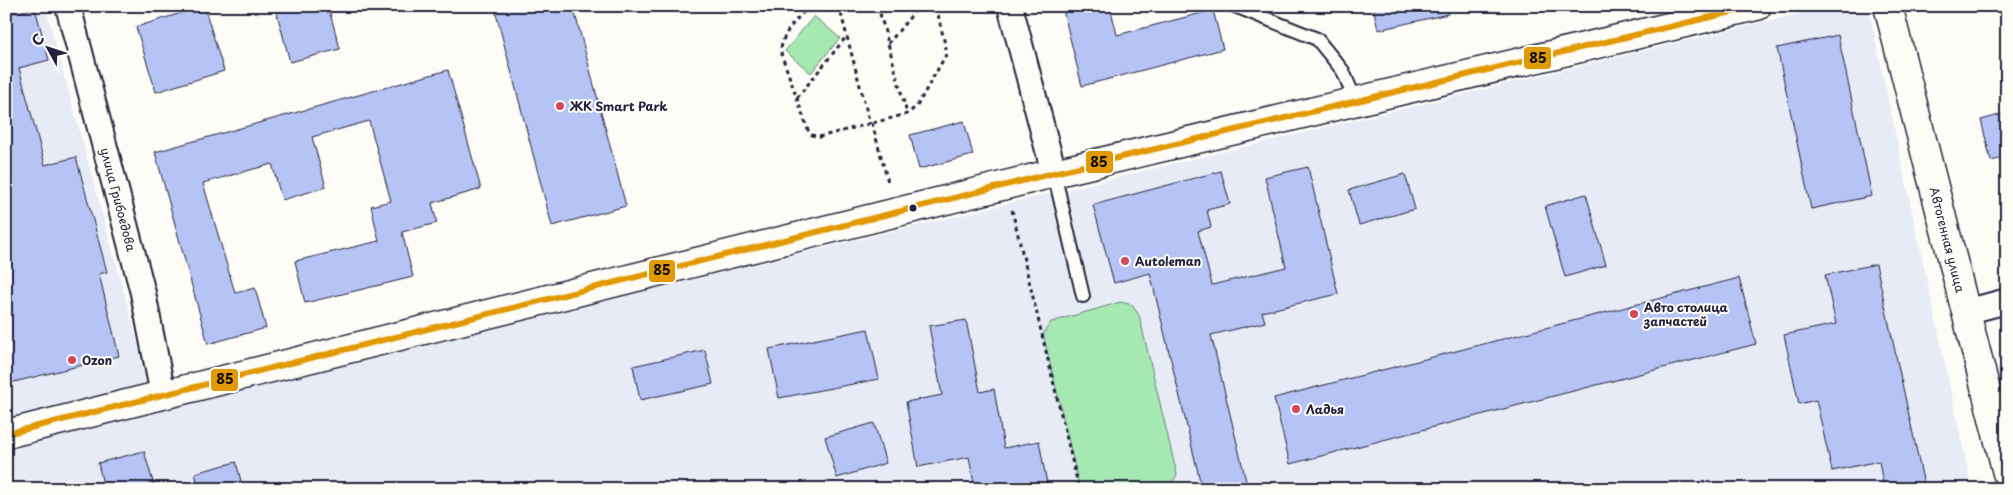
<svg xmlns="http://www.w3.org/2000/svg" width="2013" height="495" font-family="'Playpen Sans',sans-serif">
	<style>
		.built { fill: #e7ebf6 }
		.green { fill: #a6e8b1; stroke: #648576 }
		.building { fill: #b5c4f4; stroke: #22223b }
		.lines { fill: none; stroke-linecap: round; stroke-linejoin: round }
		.lane-casing { stroke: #22223b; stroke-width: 16 }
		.street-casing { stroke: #22223b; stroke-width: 28 }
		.secondary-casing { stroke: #22223b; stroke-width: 31 }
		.path { stroke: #22223b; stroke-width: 3; stroke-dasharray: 4 4; stroke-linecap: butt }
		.lane { stroke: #fdfcf7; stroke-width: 12 }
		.street { stroke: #fdfcf7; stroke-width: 24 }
		.secondary { stroke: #fdfcf7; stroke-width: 28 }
		.bus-1-casing { stroke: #fdfcf7; stroke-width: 10 }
		.bus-1 { stroke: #e29906; stroke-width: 6 }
		.poi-dot { fill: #d1495b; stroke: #fdfcf7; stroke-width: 2 }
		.bus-dot { fill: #22223b; stroke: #fdfcf7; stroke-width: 2 }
		.labels { text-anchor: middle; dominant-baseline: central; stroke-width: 4; stroke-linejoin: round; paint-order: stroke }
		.poi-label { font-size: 12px; font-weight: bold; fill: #22223b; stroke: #fdfcf7; text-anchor: start }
		.street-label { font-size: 12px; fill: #22223b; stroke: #fdfcf7 }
		.line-badge { stroke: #fdfcf7; stroke-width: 2 }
		.pale-badge-label { font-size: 14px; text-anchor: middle; font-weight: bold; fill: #111 }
	</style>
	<rect width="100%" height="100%" fill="#fdfcf7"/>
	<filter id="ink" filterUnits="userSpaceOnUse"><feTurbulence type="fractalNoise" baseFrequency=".02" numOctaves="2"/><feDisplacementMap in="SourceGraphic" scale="10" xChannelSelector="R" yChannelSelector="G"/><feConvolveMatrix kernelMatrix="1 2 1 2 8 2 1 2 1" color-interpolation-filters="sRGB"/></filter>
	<g filter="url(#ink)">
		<!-- built -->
		<path class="built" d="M6 6H45L156 408 1831 6H1868L1972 489H6Z"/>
		<!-- green -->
		<g class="green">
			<path d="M814 16 840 38 811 73 785 51Z"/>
			<path d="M1121 302 1132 305 1139 315 1177 475 1168 489H1080L1043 334 1051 322Z"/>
		</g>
		<!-- building -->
		<g class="building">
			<path d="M204 6 224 71 156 92 136 27Z"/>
			<path d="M275 6H328L340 49 290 62Z"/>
			<path d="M494 6H573L626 206 552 226Z"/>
			<path d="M1062 6H1110L1117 35 1213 10 1223 49 1082 86Z"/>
			<path d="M1373 6H1447L1448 14 1378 30Z"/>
			<path d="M35 8 49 60 19 68 45 165 76 157 107 272 99 274 119 356 6 384V15Z"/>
			<path d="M1838 35 1872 196 1811 209 1777 48Z"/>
			<path d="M448 70 481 189 432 203 437 223 402 232 413 277 305 303 295 261 379 241 371 206 391 201 369 121 312 137 326 187 282 200 272 164 203 183 235 293 255 288 266 328 208 344 155 152Z"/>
			<path d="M2007 113V157L1991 161 1981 120Z"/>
			<path d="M964 121 973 155 919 169 910 135Z"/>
			<path d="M1308 167 1338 294 1262 312 1265 322 1211 335 1248 489H1202L1150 273 1114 283 1093 205 1221 171 1230 204 1207 210 1211 227 1198 231 1212 285 1286 267 1265 177Z"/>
			<path d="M1405 174 1415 209 1359 225 1349 190Z"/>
			<path d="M1586 194 1606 265 1565 277 1545 206Z"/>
			<path d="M1876 264 1925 489H1884L1879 461 1832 471 1816 400 1799 404 1784 335 1836 324 1825 275Z"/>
			<path d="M1739 278 1756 344 1290 464 1274 398Z"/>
			<path d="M966 320 980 392 994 389 1004 448 1039 441 1048 489H975L969 457 918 467 906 402 942 395 929 326Z"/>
			<path d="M868 329 879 379 779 398 769 349Z"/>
			<path d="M705 350 713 384 640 400 633 366Z"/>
			<path d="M874 423 886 463 837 478 825 437Z"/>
			<path d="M144 451 155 489H104L98 463Z"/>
			<path d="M236 462 243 489H199L195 473Z"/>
		</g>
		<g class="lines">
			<!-- lane casing -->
			<g class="lane-casing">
				<g id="lane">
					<path d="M1235 6 1317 39 1343 71 1356 102"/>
					<path d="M1054 173 1083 296"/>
				</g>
			</g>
			<!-- street casing -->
			<g class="street-casing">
				<g id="street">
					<path id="s1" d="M68 6 143 293 163 395"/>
					<path d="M1010 6 1054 173"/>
					<path d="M1965 312 2007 301"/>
				</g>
			</g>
			<!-- secondary casing -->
			<g class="secondary-casing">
				<g id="secondary">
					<path id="s2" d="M1888 6 2007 473"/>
					<path d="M6 434 1054 173 1757 6"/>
				</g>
			</g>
			<!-- path -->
			<g class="path">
				<path d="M810 6C797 18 780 35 781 53L808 130 812 135 819 137 907 114 917 106 947 53 936 6"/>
				<path d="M839 6 870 124"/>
				<path d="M878 6 907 114"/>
				<path d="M888 44 919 6"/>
				<path d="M797 98 846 37"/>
				<path d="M872 123 888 182"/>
				<path d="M1012 210 1079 489"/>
			</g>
			<!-- lane -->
			<use href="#lane" class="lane"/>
			<!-- street -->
			<use href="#street" class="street"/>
			<!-- secondary -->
			<use href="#secondary" class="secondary"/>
			<!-- bus-1 casing -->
			<g class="bus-1-casing">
				<path id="bus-1" d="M6 434 1054 173 1757 6"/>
			</g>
			<!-- bus-1 -->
			<use href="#bus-1" class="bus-1"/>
		</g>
	</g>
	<!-- markers -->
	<g class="poi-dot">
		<circle cx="560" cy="106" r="5"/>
		<circle cx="1125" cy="261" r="5"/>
		<circle cx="1634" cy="314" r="5"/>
		<circle cx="72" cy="360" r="5"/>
		<circle cx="1296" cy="409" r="5"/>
	</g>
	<circle class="bus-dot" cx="913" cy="208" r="4.5"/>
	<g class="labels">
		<!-- poi labels -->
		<g class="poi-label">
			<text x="570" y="106">ЖК Smart Park</text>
			<text x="1135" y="261">Autoleman</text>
			<text x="1644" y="307">Авто столица<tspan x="1644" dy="14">запчастей</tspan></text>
			<text x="82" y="360">Ozon</text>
			<text x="1306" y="409">Ладья</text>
		</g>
		<!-- street labels -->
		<g class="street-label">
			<text stroke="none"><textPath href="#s1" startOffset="200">улица Грибоедова</textPath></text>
			<text stroke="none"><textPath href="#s2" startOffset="241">Автогенная улица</textPath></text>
		</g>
	</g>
	<g class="line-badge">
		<rect x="1523" y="46" width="29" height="24" rx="5" fill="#e29906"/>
		<rect x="1085" y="150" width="29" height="24" rx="5" fill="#e29906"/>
		<rect x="648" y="259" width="28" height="24" rx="5" fill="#e29906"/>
		<rect x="210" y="368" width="29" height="24" rx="5" fill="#e29906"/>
	</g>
	<g class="pale-badge-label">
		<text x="1538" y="63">85</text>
		<text x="1099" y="167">85</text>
		<text x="662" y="275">85</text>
		<text x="225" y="384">85</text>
	</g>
	<!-- margin -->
	<rect width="2013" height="495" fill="none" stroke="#fdfcf7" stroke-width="25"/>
	<rect x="12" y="12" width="1988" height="470" fill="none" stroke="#22223b" stroke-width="2" filter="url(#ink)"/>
	<!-- north arrow -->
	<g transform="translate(48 48) rotate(310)" stroke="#fdfcf7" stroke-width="4" paint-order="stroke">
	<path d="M0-4L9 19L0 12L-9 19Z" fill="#22223b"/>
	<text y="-8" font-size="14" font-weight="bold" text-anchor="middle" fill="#22223b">С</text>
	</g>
</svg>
